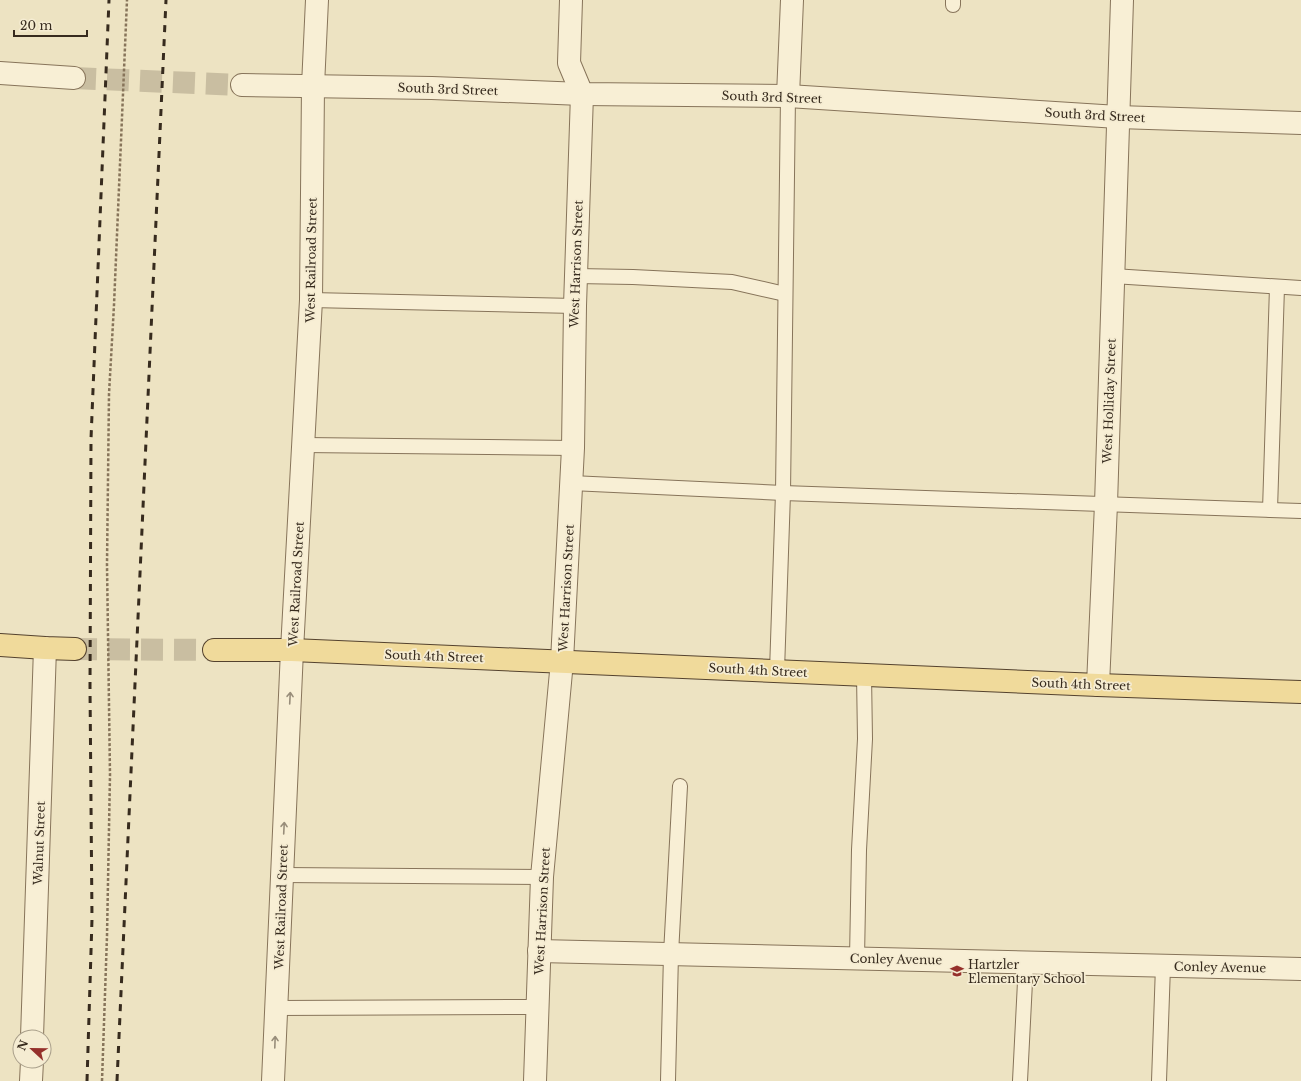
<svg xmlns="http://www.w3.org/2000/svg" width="1301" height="1081" font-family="'Libre Baskerville',serif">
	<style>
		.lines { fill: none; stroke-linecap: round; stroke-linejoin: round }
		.minor-tunnel { stroke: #c9bea1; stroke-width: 22; stroke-dasharray: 22 11; stroke-linecap: butt }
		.primary-tunnel { stroke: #c9bea1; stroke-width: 22; stroke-dasharray: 22 11; stroke-linecap: butt }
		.service-casing { stroke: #87745a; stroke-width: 16 }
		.minor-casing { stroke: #87745a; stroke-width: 24 }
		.primary-casing { stroke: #54422e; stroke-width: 24 }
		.path { stroke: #87745a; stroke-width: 2.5; stroke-dasharray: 3 2; stroke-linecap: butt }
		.service { stroke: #f8efd5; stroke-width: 14 }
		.minor { stroke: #f8efd5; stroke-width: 22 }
		.primary { stroke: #f0da9b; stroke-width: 22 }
		.rail { stroke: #372b1e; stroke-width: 3; stroke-dasharray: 7 7; stroke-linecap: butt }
		.oneway { stroke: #988d7a }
		.labels { text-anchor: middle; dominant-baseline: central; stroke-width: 3.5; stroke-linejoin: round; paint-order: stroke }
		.street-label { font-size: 12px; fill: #372b1e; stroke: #f5ecd2 }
		.poi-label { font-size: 12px; fill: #372b1e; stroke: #f5ecd2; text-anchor: start }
	</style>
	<rect width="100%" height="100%" fill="#ede3c2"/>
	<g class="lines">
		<!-- minor-tunnel -->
		<path class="minor-tunnel" d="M74 78 242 85"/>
		<!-- primary-tunnel -->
		<path class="primary-tunnel" d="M75 649 214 650"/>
		<!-- service casing -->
		<g class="service-casing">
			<g id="service">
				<path d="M953 5V0"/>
				<path d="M576 276 633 277 732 282 785 294"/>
				<path d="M1113 276 1301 288"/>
				<path d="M311 300 575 306"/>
				<path d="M304 445 573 448"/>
				<path d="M571 483 783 493 1301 511"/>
				<path d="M1270 510 1277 287"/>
				<path d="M777 671 783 493 788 96"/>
				<path d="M282 875 542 877"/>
				<path d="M857 958 859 850 865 739 864 675"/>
				<path d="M276 1008 537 1007"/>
				<path d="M668 1081 671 954 680 786"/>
				<path d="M1020 1081 1026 962"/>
				<path d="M1159 1081 1163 966"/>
			</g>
		</g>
		<!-- minor casing -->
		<g class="minor-casing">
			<g id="minor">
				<path d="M0 73 74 78"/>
				<path d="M242 85 432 88 582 94 788 96 1118 117 1301 123"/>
				<path d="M788 96 792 0"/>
				<path d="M1098 685 1106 504 1122 0"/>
				<path d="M539 951 1301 969"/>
				<path d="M32 1037 45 648"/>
				<path d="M31 1081 32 1061"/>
				<path d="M273 1081 292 650 311 300 313 86 317 0"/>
				<path d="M535 1081 542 877 562 661 573 448 575 306 582 94 569 63 571 0"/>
			</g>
		</g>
		<!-- primary casing -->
		<g class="primary-casing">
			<g id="primary">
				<path d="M0 645 45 648 75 649"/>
				<path d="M214 650H292L1098 685 1301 692"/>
			</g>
		</g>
		<!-- path -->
		<path class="path" d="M102 1081 107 936 110 775 107 565 109 394 114 305 127 0"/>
		<!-- service -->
		<use href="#service" class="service"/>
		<!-- minor -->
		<use href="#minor" class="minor"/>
		<!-- primary -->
		<use href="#primary" class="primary"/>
		<!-- rail -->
		<g class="rail">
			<path d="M87 1081 92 919 90 687 91 439 109 0"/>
			<path d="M117 1081 166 0"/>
		</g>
	</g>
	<!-- one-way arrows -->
	<defs><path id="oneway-shaft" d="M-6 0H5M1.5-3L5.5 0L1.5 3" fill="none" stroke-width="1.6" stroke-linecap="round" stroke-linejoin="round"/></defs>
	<g class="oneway">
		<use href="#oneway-shaft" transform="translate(290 698) rotate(-87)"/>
		<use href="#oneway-shaft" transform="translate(284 828) rotate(-87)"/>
		<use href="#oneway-shaft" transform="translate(275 1042) rotate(-88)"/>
	</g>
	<!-- icons -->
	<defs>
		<g id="school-bare" transform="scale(1.08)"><path d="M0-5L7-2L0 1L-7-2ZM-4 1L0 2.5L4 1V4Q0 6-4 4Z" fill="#95302b" stroke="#f5ecd2" stroke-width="2.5" paint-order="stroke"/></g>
	</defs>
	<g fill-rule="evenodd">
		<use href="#school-bare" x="957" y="971"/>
	</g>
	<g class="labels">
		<!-- street labels -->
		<g class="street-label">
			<text transform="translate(448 89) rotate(2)">South 3rd Street</text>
			<text transform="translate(772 97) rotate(2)">South 3rd Street</text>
			<text transform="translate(1095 115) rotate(3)">South 3rd Street</text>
			<text transform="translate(311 260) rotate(-89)">West Railroad Street</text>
			<text transform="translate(576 264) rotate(-88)">West Harrison Street</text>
			<text transform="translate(1109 401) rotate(-88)">West Holliday Street</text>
			<text transform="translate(296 584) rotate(-87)">West Railroad Street</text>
			<text transform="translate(566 588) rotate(-87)">West Harrison Street</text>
			<text transform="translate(434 656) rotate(2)">South 4th Street</text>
			<text transform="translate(758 670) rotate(3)">South 4th Street</text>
			<text transform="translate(1081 684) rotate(2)">South 4th Street</text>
			<text transform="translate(39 843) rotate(-88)">Walnut Street</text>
			<text transform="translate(281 907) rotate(-88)">West Railroad Street</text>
			<text transform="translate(542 911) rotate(-87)">West Harrison Street</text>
			<text transform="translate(896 959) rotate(1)">Conley Avenue</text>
			<text transform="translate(1220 967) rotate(1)">Conley Avenue</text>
		</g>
		<!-- poi labels -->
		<g class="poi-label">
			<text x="968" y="964">Hartzler<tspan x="968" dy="14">Elementary School</tspan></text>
		</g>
	</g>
	<!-- north arrow -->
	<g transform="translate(32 1049) rotate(292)"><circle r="19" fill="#f5ecd2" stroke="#a99f8a"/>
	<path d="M0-3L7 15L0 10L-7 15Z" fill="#95302b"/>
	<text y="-6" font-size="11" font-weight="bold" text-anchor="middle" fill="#372b1e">N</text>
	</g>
	<!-- scale -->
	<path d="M14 30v6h73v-6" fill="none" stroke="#372b1e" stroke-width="2"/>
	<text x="20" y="30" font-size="12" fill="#372b1e" stroke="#f5ecd2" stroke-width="3" paint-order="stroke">20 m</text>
</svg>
